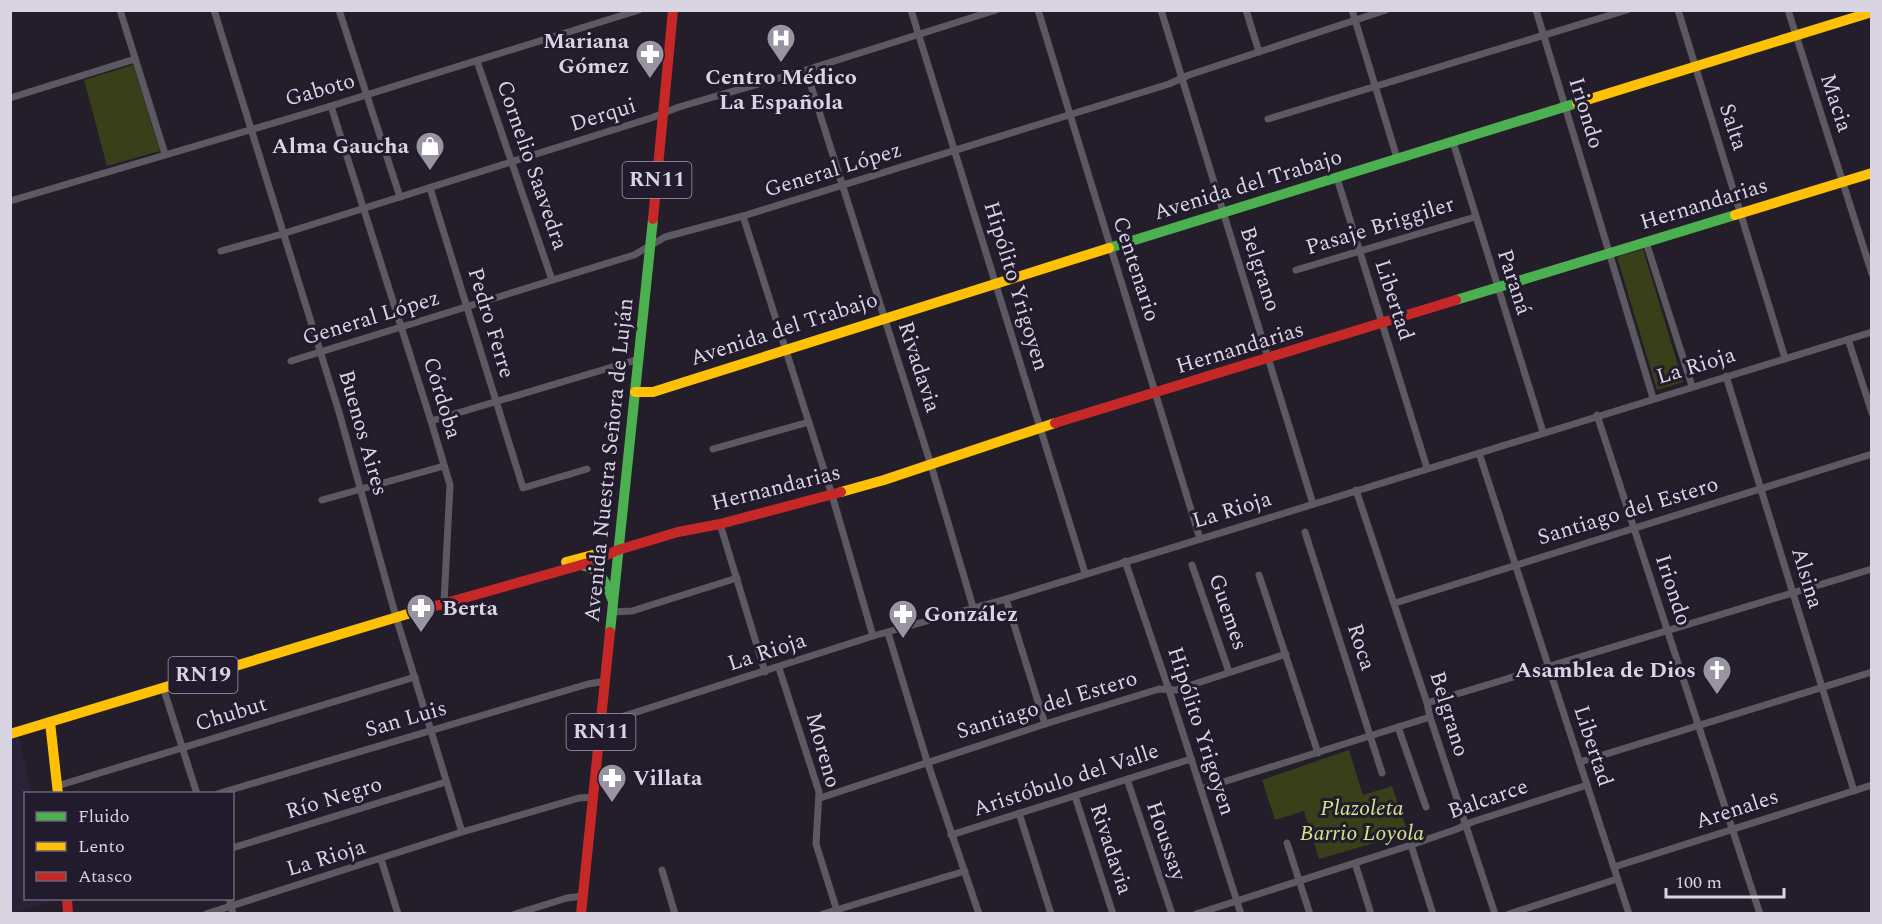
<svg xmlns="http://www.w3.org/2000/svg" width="1882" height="924" font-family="Spectral,serif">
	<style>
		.built { fill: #2b2138 }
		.green { fill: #383f19 }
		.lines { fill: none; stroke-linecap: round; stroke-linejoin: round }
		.street { stroke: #5d5962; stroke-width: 7 }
		.fast { stroke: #4caf50; stroke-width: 10 }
		.slow { stroke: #ffc107; stroke-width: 10 }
		.jam { stroke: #c62828; stroke-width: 10 }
		.labels { text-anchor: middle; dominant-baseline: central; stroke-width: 6; stroke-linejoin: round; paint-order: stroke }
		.shield { fill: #221a2d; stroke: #a29cab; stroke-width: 1.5 }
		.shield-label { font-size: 21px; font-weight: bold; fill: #d9d4e1 }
		.poi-label { font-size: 22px; font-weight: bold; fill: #d9d4e1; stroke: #221a2d; text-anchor: end }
		.street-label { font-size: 22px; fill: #d9d4e1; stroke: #221a2d }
		.park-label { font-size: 22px; font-style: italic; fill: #cfe686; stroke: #221a2d }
	</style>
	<rect width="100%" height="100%" fill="#231e29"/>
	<!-- built -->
	<path class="built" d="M18 732 31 793 26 794V898L54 899V901L10 913V734Z"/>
	<!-- green -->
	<g class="green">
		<path d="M133 65 160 151 107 166 84 80Z"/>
		<path d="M1643 249 1683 382 1657 390 1617 257Z"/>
		<path d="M1349 750 1363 795 1392 786 1408 833 1319 859 1304 811 1275 820 1262 780Z"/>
	</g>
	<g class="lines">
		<!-- street -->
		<g class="street">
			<path d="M120 10 165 154"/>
			<path d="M214 10 339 412 396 617 462 832"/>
			<path d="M339 10 400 197"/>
			<path d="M911 10 1085 573"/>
			<path d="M1038 10 1200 539"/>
			<path d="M1161 10 1313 504"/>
			<path d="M1246 10 1259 52"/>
			<path d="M1352 10 1397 158"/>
			<path d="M1536 10 1653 398"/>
			<path d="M1678 10 1785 358"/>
			<path d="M1788 10 1872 274"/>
			<path d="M477 61 552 280"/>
			<path d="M806 70 931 465 973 607"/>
			<path d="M10 98 135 59"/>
			<path d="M331 106 431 421 450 485 444 603"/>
			<path d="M1268 119 1627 10"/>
			<path d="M1453 142 1543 432"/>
			<path d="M1337 178 1427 468"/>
			<path d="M430 188 523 488 587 469"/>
			<path d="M10 201 331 106 639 10"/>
			<path d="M743 216 832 495 873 636"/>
			<path d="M1646 242 1692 386"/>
			<path d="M221 251 282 234 651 118 679 107 806 70 996 10"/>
			<path d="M1296 270 1475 217"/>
			<path d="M1848 339 1872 413"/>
			<path d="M291 361 634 255 665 237 743 216 1169 84 1189 75 1386 10"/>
			<path d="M1726 376 1854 791"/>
			<path d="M1597 415 1760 914"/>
			<path d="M431 421 639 359"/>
			<path d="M713 449 809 422"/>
			<path d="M1479 453 1629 914"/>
			<path d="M1356 490 1427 703 1430 717 1495 914"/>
			<path d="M322 500 444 466"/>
			<path d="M720 524 765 672"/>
			<path d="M1305 532 1382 773"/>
			<path d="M1125 561 1169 690 1241 914"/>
			<path d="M1192 565 1229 672"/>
			<path d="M1259 575 1318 753"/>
			<path d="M1006 599 1045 724"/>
			<path d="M1395 603 1872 454"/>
			<path d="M612 612 632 611 737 578"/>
			<path d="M888 633 927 761 979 914"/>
			<path d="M779 668 819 792 816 844 838 914"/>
			<path d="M163 687 197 794"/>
			<path d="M1427 703 1872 569"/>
			<path d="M602 717 618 718 873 636 1006 599 1872 332"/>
			<path d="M1398 727 1426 807"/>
			<path d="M1580 762 1872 672"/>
			<path d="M1127 779 1172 914"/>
			<path d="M57 786 415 677"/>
			<path d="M1201 789 1430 717"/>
			<path d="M217 794 588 684 606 681"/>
			<path d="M1075 796 1113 914"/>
			<path d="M820 798 1045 724 1159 689 1176 690 1286 654"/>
			<path d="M1019 813 1051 914"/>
			<path d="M951 835 1191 759"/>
			<path d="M1287 843 1310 914"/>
			<path d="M1411 845 1433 914"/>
			<path d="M232 848 446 782"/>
			<path d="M381 859 398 914"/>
			<path d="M1355 863 1371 914"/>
			<path d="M1614 867 1872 785"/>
			<path d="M662 870 675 914"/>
			<path d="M229 898 233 914"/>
			<path d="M206 914 462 832 579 798 594 797"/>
			<path d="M515 914 567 898 583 896"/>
			<path d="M823 914 965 871"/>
			<path d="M1196 914 1411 845 1457 829 1472 822 1587 785"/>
			<path d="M1509 914 1617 879"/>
		</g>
		<!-- fast -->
		<g class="fast">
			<path d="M1109 248 1577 103"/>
			<path d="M1456 300 1735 215"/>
			<path d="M581 565C600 568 606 582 612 599"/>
			<path d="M610 632 653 219"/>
		</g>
		<!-- slow -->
		<g class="slow">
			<path d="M1577 103 1872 12"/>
			<path d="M1735 215 1872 173"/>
			<path d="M635 392H653L1109 248"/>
			<path d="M841 492 884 480 1055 423"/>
			<path d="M566 562 600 553"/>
			<path d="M50 722 58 794"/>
			<path d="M10 734 414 612"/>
		</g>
		<!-- jam -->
		<g class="jam">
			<path d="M653 219 673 10"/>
			<path d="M1055 423 1456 300"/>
			<path d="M618 550 678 532 720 524 841 492"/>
			<path d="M414 612 588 563 618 550"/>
			<path d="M67 898 68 914"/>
			<path d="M581 914 610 632"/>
		</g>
	</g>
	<!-- icons -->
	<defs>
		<g id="hospital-pin" transform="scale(1.5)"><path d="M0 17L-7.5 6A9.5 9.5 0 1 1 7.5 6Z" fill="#9994a1" stroke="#221a2d"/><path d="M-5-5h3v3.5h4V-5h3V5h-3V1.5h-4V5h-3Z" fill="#fff"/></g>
		<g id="pharmacy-pin" transform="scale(1.5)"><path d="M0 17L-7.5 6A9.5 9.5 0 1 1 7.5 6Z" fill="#9994a1" stroke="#221a2d"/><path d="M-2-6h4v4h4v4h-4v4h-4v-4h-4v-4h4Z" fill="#fff"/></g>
		<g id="shop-pin" transform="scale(1.5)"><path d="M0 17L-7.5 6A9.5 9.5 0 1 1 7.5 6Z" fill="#9994a1" stroke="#221a2d"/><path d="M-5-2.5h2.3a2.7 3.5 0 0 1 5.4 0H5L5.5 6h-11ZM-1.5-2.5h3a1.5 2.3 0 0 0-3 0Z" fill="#fff"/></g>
		<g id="church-pin" transform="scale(1.5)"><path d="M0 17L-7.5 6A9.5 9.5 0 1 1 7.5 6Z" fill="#9994a1" stroke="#221a2d"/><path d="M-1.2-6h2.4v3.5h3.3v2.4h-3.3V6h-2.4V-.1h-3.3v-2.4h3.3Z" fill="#fff"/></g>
	</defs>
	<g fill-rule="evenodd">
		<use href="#hospital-pin" x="781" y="38"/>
		<use href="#pharmacy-pin" x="650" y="54"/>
		<use href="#shop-pin" x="430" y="146"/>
		<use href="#pharmacy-pin" x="421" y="608"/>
		<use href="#pharmacy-pin" x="903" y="614"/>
		<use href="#church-pin" x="1717" y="670"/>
		<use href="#pharmacy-pin" x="612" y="778"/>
	</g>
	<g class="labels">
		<!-- shield labels -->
		<g class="shield">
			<rect x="622.5" y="162" width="69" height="36" rx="4.5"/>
			<rect x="168.5" y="657" width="69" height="36" rx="4.5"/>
			<rect x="566.5" y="714" width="69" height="36" rx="4.5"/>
		</g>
		<g class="shield-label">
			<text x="657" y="180">RN11</text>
			<text x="203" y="675">RN19</text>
			<text x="601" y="732">RN11</text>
		</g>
		<!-- poi labels -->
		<g class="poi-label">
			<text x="629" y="41">Mariana<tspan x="629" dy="25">Gómez</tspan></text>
			<text x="781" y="77" text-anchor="middle">Centro Médico<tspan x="781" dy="25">La Española</tspan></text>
			<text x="409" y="146">Alma Gaucha</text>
			<text x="442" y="608" text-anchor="start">Berta</text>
			<text x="924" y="614" text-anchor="start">González</text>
			<text x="1696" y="670">Asamblea de Dios</text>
			<text x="633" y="778" text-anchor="start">Villata</text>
		</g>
		<!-- street labels -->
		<g class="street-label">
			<text transform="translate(320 90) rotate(-16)">Gaboto</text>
			<text transform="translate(1836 103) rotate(72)">Macia</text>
			<text transform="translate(1586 113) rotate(73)">Iriondo</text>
			<text transform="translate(603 115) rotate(-17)">Derqui</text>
			<text transform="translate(1733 127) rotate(72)">Salta</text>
			<text transform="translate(532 165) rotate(71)">Cornelio Saavedra</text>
			<text transform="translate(833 170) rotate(-17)">General López</text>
			<text transform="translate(1248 185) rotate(-17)">Avenida del Trabajo</text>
			<text transform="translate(1704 204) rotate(-17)">Hernandarias</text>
			<text transform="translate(1380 226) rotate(-17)">Pasaje Briggiler</text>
			<text transform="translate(1136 269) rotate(72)">Centenario</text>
			<text transform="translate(1260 269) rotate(72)">Belgrano</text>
			<text transform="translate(1514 282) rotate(72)">Paraná</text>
			<text transform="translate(1016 286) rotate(73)">Hipólito Yrigoyen</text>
			<text transform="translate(1394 300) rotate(72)">Libertad</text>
			<text transform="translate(371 318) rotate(-17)">General López</text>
			<text transform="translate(491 323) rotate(73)">Pedro Ferre</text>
			<text transform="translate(784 329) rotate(-18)">Avenida del Trabajo</text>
			<text transform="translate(1240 348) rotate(-17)">Hernandarias</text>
			<text transform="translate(1696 366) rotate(-17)">La Rioja</text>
			<text transform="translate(919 367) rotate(72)">Rivadavia</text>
			<text transform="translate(442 398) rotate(73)">Córdoba</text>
			<text transform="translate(363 433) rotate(74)">Buenos Aires</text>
			<text transform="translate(609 460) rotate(-84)">Avenida Nuestra Señora de Luján</text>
			<text transform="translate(776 488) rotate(-14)">Hernandarias</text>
			<text transform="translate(1232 510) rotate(-17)">La Rioja</text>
			<text transform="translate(1628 511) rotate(-17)">Santiago del Estero</text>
			<text transform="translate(1807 578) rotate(73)">Alsina</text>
			<text transform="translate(1673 590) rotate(72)">Iriondo</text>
			<text transform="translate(1228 612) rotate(71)">Guemes</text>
			<text transform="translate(1361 647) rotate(72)">Roca</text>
			<text transform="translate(767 652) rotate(-18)">La Rioja</text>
			<text transform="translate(1047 705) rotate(-17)">Santiago del Estero</text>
			<text transform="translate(231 714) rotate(-17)">Chubut</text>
			<text transform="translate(1449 714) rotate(73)">Belgrano</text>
			<text transform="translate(406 719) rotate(-16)">San Luis</text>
			<text transform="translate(1201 731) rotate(72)">Hipólito Yrigoyen</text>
			<text transform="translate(1593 746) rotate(72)">Libertad</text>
			<text transform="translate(823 750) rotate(74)">Moreno</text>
			<text transform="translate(1066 780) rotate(-18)">Aristóbulo del Valle</text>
			<text transform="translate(334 798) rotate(-17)">Río Negro</text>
			<text transform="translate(1488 799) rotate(-19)">Balcarce</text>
			<text transform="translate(1737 809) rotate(-18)">Arenales</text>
			<text transform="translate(1166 841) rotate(71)">Houssay</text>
			<text transform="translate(1111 849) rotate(72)">Rivadavia</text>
			<text transform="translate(326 858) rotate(-17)">La Rioja</text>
		</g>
		<!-- park labels -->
		<g class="park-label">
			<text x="1362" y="808">Plazoleta<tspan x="1362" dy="25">Barrio Loyola</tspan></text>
		</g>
	</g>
	<!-- border -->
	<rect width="1882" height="924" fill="none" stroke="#d9d4e1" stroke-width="24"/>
	<!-- legend -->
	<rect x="24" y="792" width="210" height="108" fill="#221a2d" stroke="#6b6475" stroke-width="1.5"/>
	<rect x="36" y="812" width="30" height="9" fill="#4caf50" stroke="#6b6475" stroke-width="1.5"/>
	<text x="78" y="822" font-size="18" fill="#d9d4e1">Fluido</text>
	<rect x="36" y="842" width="30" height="9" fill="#ffc107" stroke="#6b6475" stroke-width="1.5"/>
	<text x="78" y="852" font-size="18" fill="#d9d4e1">Lento</text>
	<rect x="36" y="872" width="30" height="9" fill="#c62828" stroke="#6b6475" stroke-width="1.5"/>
	<text x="78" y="882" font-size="18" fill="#d9d4e1">Atasco</text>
	<!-- scale -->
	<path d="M1666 888v9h118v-9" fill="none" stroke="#d9d4e1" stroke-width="3"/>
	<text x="1675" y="888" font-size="18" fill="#d9d4e1" stroke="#221a2d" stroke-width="4.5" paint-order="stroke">100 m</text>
</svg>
